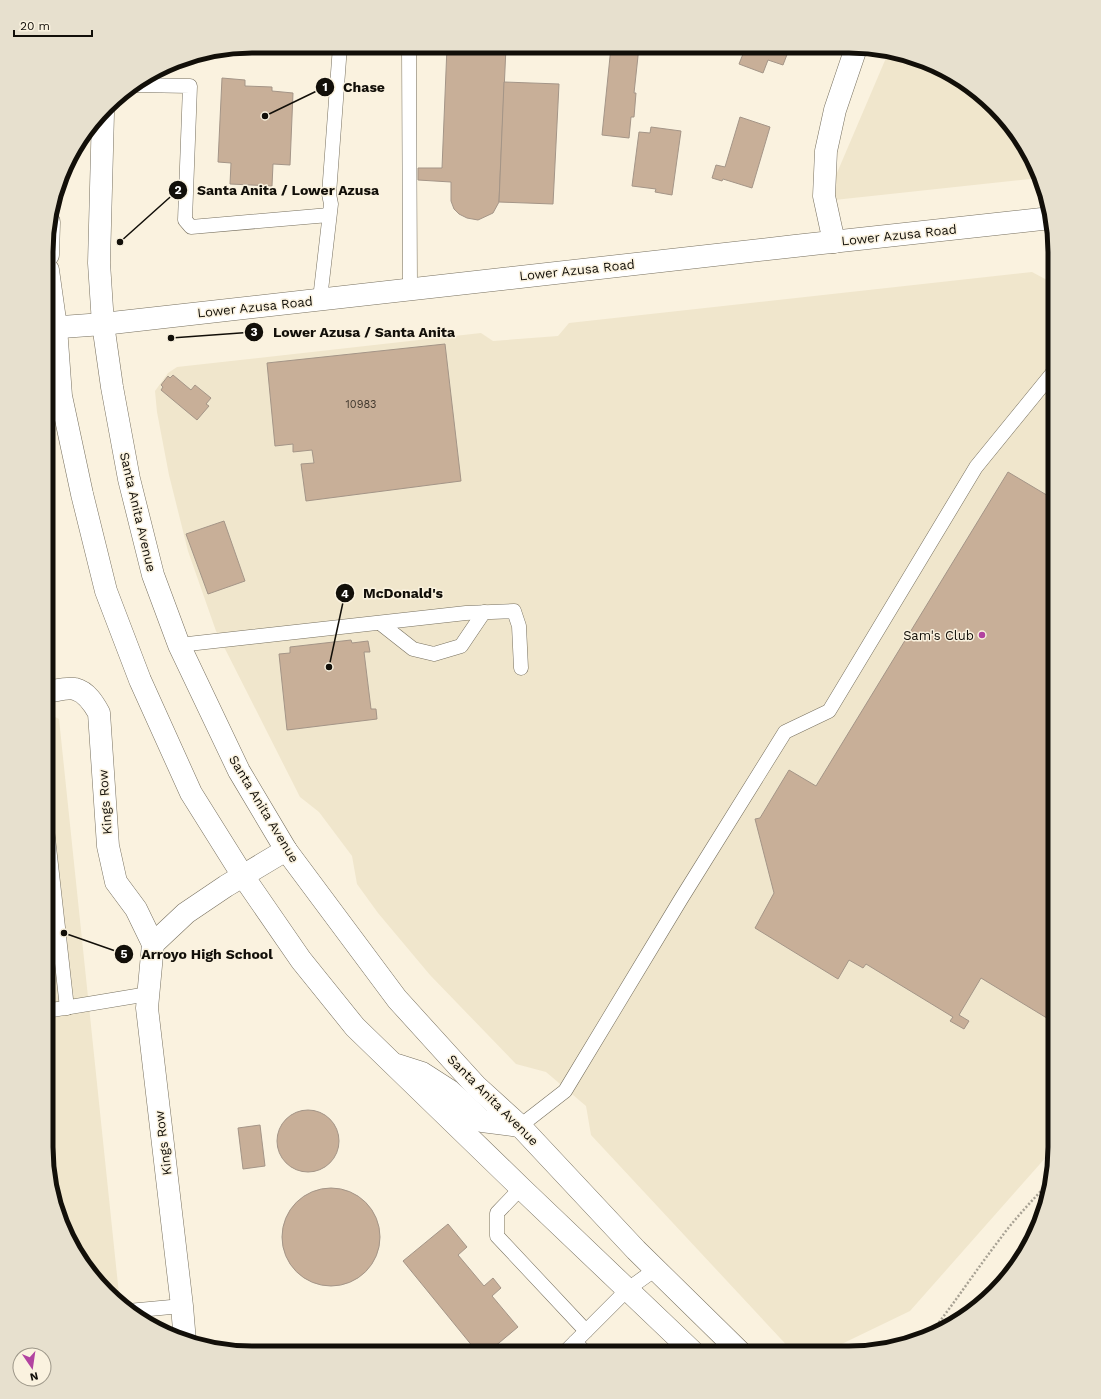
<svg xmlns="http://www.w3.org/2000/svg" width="1101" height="1399" font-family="'Work Sans',sans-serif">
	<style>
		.built { fill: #f0e6cc }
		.building { fill: #c8af98; stroke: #a49587 }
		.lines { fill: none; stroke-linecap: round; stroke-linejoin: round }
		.lane-casing { stroke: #77705f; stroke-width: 15 }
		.street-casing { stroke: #77705f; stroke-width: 23 }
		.secondary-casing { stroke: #77705f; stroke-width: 23 }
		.primary-casing { stroke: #77705f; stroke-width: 23 }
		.path { stroke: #a7a193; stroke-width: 2.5; stroke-dasharray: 2 2; stroke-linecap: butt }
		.lane { stroke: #fff; stroke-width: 14 }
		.street { stroke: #fff; stroke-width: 22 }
		.secondary { stroke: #fff; stroke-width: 22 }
		.primary { stroke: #fff; stroke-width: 22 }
		.poi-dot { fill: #b243a0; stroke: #faf2df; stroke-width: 1.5 }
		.labels { text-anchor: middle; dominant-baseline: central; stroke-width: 3; stroke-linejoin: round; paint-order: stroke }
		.number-label { font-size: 11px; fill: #40372d }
		.street-label { font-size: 13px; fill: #120f09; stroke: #faf2df }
		.poi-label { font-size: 13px; fill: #120f09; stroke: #faf2df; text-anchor: end }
		.rim { fill: none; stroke: #120f09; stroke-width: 5 }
		.leader { fill: none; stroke: #120f09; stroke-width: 1.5 }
		.callout-dot { fill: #120f09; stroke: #faf2df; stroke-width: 1.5 }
		.mark-label { font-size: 12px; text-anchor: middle; font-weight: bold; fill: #fff }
		.callout-label { font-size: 14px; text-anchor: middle; font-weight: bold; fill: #120f09; stroke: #faf2df; stroke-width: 3; stroke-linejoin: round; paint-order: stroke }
	</style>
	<rect width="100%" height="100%" fill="#faf2df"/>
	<!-- built -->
	<g class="built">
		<path d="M889 51 928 62 964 81 1004 116 1028 149 1039 178 825 201Z"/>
		<path d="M1032 272 1047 280 1055 279V1147L910 1311 823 1353H794L591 1135 586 1106 546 1072 516 1064 430 975 378 913 357 884 352 856 319 812 300 797 216 631 188 551 169 475 157 412 155 391 168 373 177 367 481 333 493 341 558 336 569 323Z"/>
		<path d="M47 713 59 719 120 1304 106 1292 73 1250 53 1201 46 1147Z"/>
	</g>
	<!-- building -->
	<g class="building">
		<path d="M447 47H506L499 202 493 213 478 220 467 218 459 214 454 209 451 201V182L418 180V168H442Z"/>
		<path d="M611 47H639L634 93H636L634 117H631L629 138 602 135Z"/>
		<path d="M740 47 793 48 791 53 788 52 783 65 768 60 763 73 739 64 745 49Z"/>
		<path d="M222 78 245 80V86L272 87V91L293 93 290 165 273 164 272 186 230 184 231 163 218 162Z"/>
		<path d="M504 82 559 84 553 204 499 202Z"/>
		<path d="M740 117 770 127 752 188 723 179 722 181 712 178 716 165 725 167Z"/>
		<path d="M651 127 681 131 672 195 655 192 656 189 632 186 639 132 650 133Z"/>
		<path d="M445 344 461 481 306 501 301 464 314 463 312 450 293 452V444L275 446 267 363Z"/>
		<path d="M173 375 191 390 195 385 211 398 206 404 209 406 197 420 161 390 163 387 161 385 168 376 170 378Z"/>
		<path d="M1008 472 1055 500V1023L981 978 959 1015 969 1021 964 1029 950 1021 953 1017 866 964 863 968 849 960 838 979 755 928 774 893 755 819 760 818 789 770 816 786Z"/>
		<path d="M224 521 245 581 208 594 186 534Z"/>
		<path d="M351 640 352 643 368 641 370 652H364L371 709H376L377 719 287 730 279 654 290 653V647Z"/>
		<circle cx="308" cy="1141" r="31"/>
		<path d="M260 1125 265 1166 243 1169 238 1128Z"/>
		<circle cx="331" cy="1237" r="49"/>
		<path d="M448 1224 467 1247 458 1255 484 1286 493 1278 501 1288 492 1296 518 1327 487 1353H478L403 1261Z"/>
	</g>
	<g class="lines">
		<!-- lane casing -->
		<g class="lane-casing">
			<g id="lane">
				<path d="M409 46 410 289"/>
				<path d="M137 85 190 86 185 220 191 227 329 215"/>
				<path d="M320 299 331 204 329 194 340 46"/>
				<path d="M380 623 413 649 434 654 461 646 484 612"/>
				<path d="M179 645 466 613 514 611 519 626 521 668"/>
				<path d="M47 829 67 1008"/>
				<path d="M46 1011 148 994"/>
				<path d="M520 1126 565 1091 681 899 785 732 829 711 976 467 1055 370"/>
				<path d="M521 1188 497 1213V1236L586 1331"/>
				<path d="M128 1311 182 1306"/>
				<path d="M575 1342 586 1353"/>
				<path d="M564 1353 628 1289 656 1269"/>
			</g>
		</g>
		<!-- street casing -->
		<g class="street-casing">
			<g id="street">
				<path d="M834 242 824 196 826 151 835 110 856 48"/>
				<path d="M47 692C54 691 69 687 75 689 87 692 94 704 99 713L108 846 116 882 136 909 153 944"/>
				<path d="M185 1342 182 1306 147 1008 153 944 186 913 226 886 286 850"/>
			</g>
		</g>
		<!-- secondary casing -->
		<g class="secondary-casing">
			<path id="secondary" d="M48 328 103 324 795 246 1051 218"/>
		</g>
		<!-- primary casing -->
		<g class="primary-casing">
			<g id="primary">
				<path d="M103 113 99 263 103 324 112 387 129 479 153 575 179 645 239 771 286 850 397 999 476 1086 520 1126 636 1250 741 1353"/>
				<path d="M48 255 49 222"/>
				<path d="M48 270 56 327 61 396 82 494 106 591 140 680 191 793 243 876 301 960 355 1027 521 1188 694 1353"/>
				<path d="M397 1065 422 1073 450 1091 482 1121 520 1126"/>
			</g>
		</g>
		<!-- path -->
		<path class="path" d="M929 1335C954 1304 976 1270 1000 1239 1015 1218 1033 1200 1050 1181"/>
		<!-- lane -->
		<use href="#lane" class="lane"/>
		<!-- street -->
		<use href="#street" class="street"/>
		<!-- secondary -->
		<use href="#secondary" class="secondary"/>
		<!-- primary -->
		<use href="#primary" class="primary"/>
	</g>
	<!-- markers -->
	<circle class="poi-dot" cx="982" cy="635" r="4"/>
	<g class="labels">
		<!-- number labels -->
		<g class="number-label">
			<text x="361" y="404">10983</text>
		</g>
		<!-- street labels -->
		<g class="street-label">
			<text transform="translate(899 235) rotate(-6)">Lower Azusa Road</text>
			<text transform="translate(577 270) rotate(-6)">Lower Azusa Road</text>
			<text transform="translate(255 307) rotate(-6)">Lower Azusa Road</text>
			<text transform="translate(138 512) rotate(77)">Santa Anita Avenue</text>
			<text transform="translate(105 802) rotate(-94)">Kings Row</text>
			<text transform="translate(264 809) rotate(59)">Santa Anita Avenue</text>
			<text transform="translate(493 1100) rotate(45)">Santa Anita Avenue</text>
			<text transform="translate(163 1143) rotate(-97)">Kings Row</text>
		</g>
		<!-- poi labels -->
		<g class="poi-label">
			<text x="974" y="635">Sam's Club</text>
		</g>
	</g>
	<!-- crop -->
	<path d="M0 0H1101V1399H0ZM252 53H849A199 199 0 0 1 1048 252V1147A199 199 0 0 1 849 1346H252A199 199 0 0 1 53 1147V252A199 199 0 0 1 252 53Z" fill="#e7e0ce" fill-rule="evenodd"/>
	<path class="rim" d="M252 53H849A199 199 0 0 1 1048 252V1147A199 199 0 0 1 849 1346H252A199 199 0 0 1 53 1147V252A199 199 0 0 1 252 53Z"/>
	<!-- callouts -->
	<path class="leader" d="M265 116L325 87M120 242L178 190M171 338L254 332M329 667L345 593M64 933L124 954"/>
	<g class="callout-dot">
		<circle cx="265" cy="116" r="4"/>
		<circle cx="120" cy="242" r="4"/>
		<circle cx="171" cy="338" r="4"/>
		<circle cx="329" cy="667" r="4"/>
		<circle cx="64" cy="933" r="4"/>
		<circle cx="325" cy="87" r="10"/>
		<circle cx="178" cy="190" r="10"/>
		<circle cx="254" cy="332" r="10"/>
		<circle cx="345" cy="593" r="10"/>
		<circle cx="124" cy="954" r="10"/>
	</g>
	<g class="mark-label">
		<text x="325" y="91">1</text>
		<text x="178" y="194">2</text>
		<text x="254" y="336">3</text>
		<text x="345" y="598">4</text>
		<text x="124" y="958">5</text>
	</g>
	<g class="callout-label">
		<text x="364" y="92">Chase</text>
		<text x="288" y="195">Santa Anita / Lower Azusa</text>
		<text x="364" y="337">Lower Azusa / Santa Anita</text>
		<text x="403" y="598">McDonald's</text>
		<text x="207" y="959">Arroyo High School</text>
	</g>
	<!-- north arrow -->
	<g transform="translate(32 1367) rotate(167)"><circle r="19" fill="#faf2df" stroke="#9d9789"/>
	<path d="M0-3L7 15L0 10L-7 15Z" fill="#b243a0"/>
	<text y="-6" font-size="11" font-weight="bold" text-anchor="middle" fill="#120f09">N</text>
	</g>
	<!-- scale -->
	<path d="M14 30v6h78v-6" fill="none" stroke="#120f09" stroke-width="2"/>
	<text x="20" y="30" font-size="12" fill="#120f09" stroke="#faf2df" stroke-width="3" paint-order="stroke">20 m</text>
</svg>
